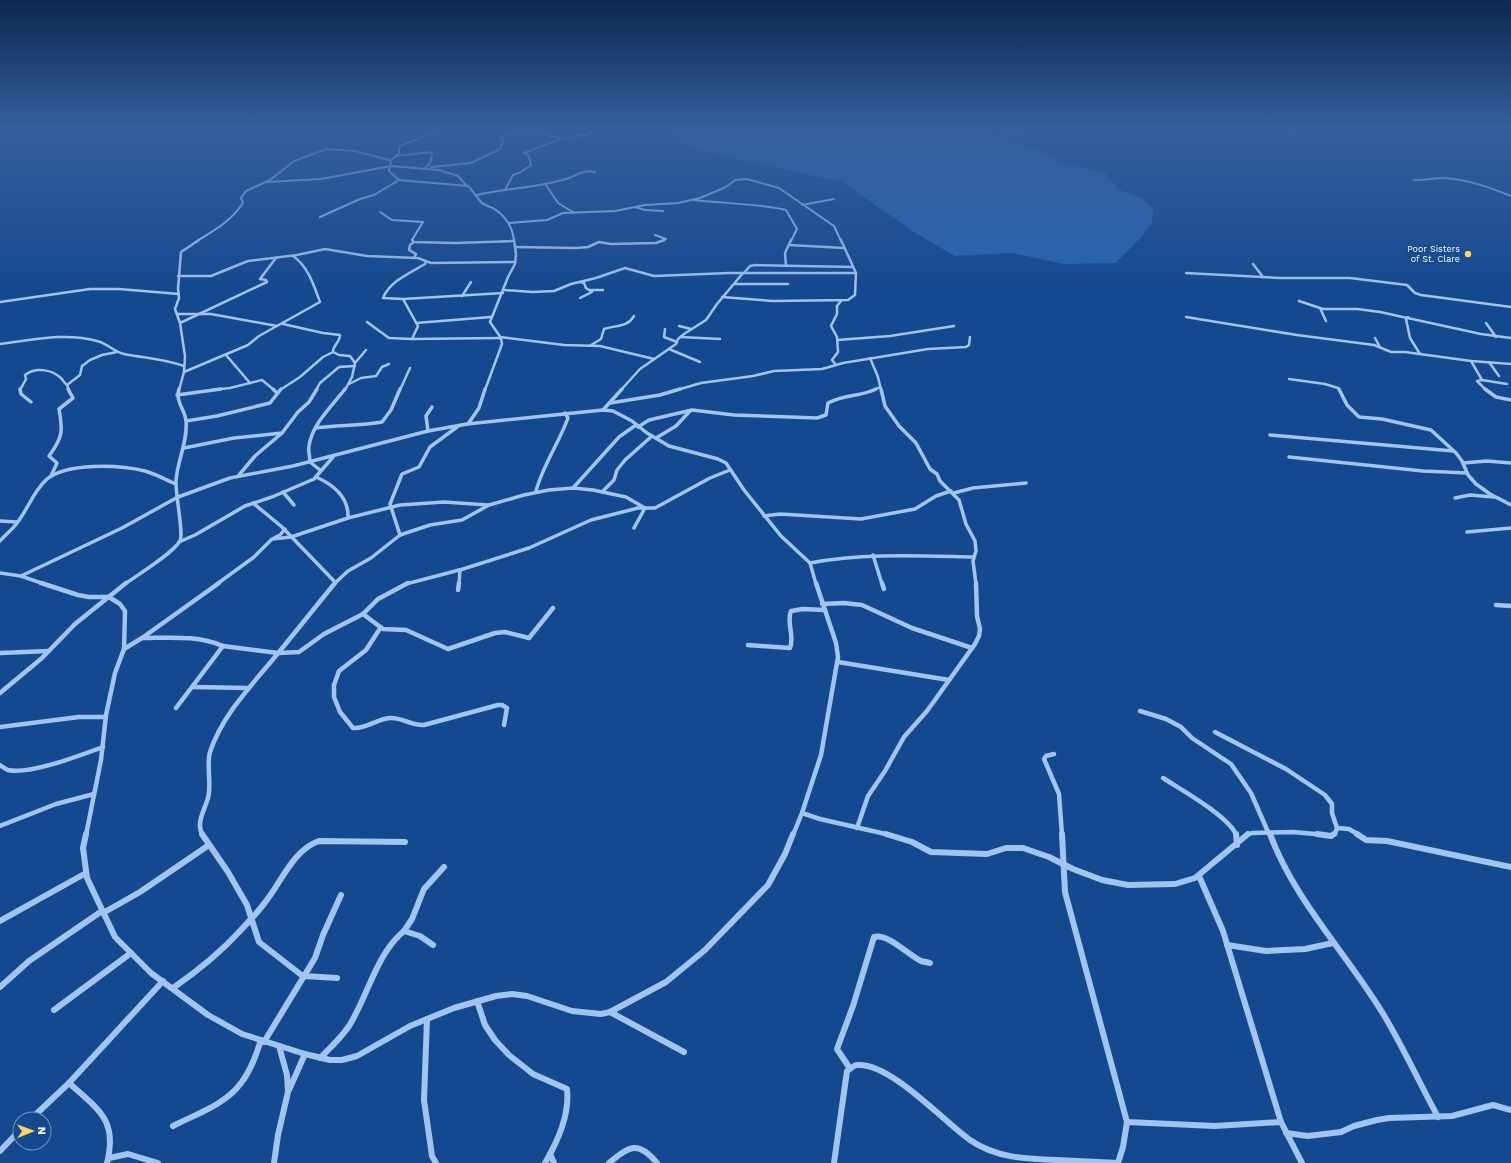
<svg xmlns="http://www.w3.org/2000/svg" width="1511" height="1163" font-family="'Work Sans',sans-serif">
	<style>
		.green { fill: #2863ad }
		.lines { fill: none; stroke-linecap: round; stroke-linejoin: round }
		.street-far4 { stroke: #a1c4f0; stroke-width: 2 }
		.street-far3 { stroke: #a1c4f0; stroke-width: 2.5 }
		.street-far2 { stroke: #a1c4f0; stroke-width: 3.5 }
		.street-far1 { stroke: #a1c4f0; stroke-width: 4.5 }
		.street { stroke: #a1c4f0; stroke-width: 6 }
		.poi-dot { fill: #ffd360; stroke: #15498f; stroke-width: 1.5 }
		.labels { text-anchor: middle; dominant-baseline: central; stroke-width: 3; stroke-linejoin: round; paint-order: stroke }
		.far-poi-label { font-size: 9px; fill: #fff; stroke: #15498f; text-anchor: end }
	</style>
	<rect width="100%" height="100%" fill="#15498f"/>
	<!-- green -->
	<path class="green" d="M652 127H977L1028 146 1068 165 1106 173 1119 190 1139 197 1153 208 1152 222 1142 236 1116 263 1064 264 1011 253 955 256 917 234 842 182 689 148 673 134Z"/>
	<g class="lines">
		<!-- street-far4 -->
		<g class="street-far4">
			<path d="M1289 131 1297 127"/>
			<path d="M1006 132 1034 127"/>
			<path d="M564 139 589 134 595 127"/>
			<path d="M395 156 432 152 431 161 426 168"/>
			<path d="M391 160 399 153V148L402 145 440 130 443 127"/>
			<path d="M431 167 471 163 500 149 503 142 500 138 517 131 531 129 553 137 565 139"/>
			<path d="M1414 180C1424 180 1436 178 1445 178 1469 180 1489 187 1511 196"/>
			<path d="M267 182 321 179 391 166 439 170 458 176 466 185"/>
			<path d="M546 185 558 203 573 212"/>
			<path d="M505 190 513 175 521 172 531 165 529 156 524 153 558 140"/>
			<path d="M477 195C506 188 537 188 566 179 576 176 583 169 595 172"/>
			<path d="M694 200C725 204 756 203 786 210L797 229 791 241"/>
			<path d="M802 205 834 199"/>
			<path d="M635 207 645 210 663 211"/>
			<path d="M380 212 392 220 423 222 412 240 413 241"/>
			<path d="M320 217 360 199 374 195 399 180"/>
			<path d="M509 223 547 220 563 213 615 211 645 205 678 203 700 198 726 187 735 180 747 179 779 188 834 226 841 241"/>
			<path d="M655 235 666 239 663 241"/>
			<path d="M197 241C215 230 231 221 243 203L241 198 246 191 270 180 294 161 326 149 354 151 389 160 391 162 389 171 399 180 468 186C472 190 479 200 482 203 486 206 492 207 496 210 507 218 513 229 514 241"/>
			<path d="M502 241H514"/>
		</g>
		<!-- street-far3 -->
		<g class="street-far3">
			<path d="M412 240 414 242 455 243 514 241"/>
			<path d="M414 242 410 245 409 250 416 254 414 258"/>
			<path d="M789 245 844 248"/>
			<path d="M515 247 576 248 588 247 599 242 611 244 656 243 664 240"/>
			<path d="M426 261 425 264C410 273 390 281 383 298L403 299 503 293"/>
			<path d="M1253 264 1263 277"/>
			<path d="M786 266 785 253 791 240"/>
			<path d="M744 273 750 266 755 265 853 267"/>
			<path d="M1186 273 1280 278H1350L1407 285 1415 293 1421 295 1511 307"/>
			<path d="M178 276H211L248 261 297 255 325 249 367 256 418 258 431 263 515 262"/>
			<path d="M580 282 584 283 586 288 592 292 580 298"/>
			<path d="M735 284H788"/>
			<path d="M504 290 533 292 554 291 571 284 596 278 625 268 654 276 729 273H856"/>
			<path d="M591 290H603"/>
			<path d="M462 296 471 282"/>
			<path d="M722 297 773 301 848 300 855 295 856 273 841 240"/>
			<path d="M403 299 418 326 412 339 500 338"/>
			<path d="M1299 301 1323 309H1357L1380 312 1481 334 1511 338"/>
			<path d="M0 302 90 289H119L179 294"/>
			<path d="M1320 308 1326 321"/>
			<path d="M177 314H211L277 326"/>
			<path d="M1186 317 1297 335 1374 345 1391 352H1405L1471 361 1511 364"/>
			<path d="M1408 317 1406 319 1410 338 1420 354"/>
			<path d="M367 322 389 338 412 339"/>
			<path d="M180 323 267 282 266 280 260 279 276 258"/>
			<path d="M416 323 491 317"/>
			<path d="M1486 323 1496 337"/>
			<path d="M283 324 323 333 340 335C340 342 333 345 333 352L339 355 350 356 355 363 352 377 345 390"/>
			<path d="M679 326 691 329"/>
			<path d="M665 329 664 337 677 342"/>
			<path d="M500 337 564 345 600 346 654 359"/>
			<path d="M681 337 720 339"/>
			<path d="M1375 338 1380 347"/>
			<path d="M837 340 890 336 954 326"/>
			<path d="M0 344C32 340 65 332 97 341 107 343 114 352 124 354 144 358 164 359 184 366"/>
			<path d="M591 345 601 339 604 329C615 325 627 328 634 316"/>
			<path d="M669 349 700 362"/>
			<path d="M226 355 250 383"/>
			<path d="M870 358 878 377 881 390"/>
			<path d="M1471 361 1482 380 1507 384"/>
			<path d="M1489 362 1499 376"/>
			<path d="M355 363 366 350"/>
			<path d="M836 365 832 360 838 352 837 337 831 326 837 314V306L841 301"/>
			<path d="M184 372 248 345 259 336 320 302C314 286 308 266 293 256"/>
			<path d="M1289 379 1325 384 1338 388 1339 390"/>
			<path d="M1482 380 1477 381 1486 390"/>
			<path d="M349 384 361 378 376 376 382 367 389 364"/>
			<path d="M20 390 26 379 25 375C35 367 51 369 61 378 63 380 64 383 67 385"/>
			<path d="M69 390 67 385 80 375 82 366 90 360 102 355 117 352"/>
			<path d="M179 390 184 372 185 356 180 323 175 309 179 298 178 289 181 252 199 240"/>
			<path d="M212 390 230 388 262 380 274 390"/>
			<path d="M280 390 300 377 323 357 333 352"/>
			<path d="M316 390 320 383 339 367 355 366"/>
			<path d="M400 390 410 368"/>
			<path d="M485 390 502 344 501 338 490 322 508 277 515 264 516 254 514 240"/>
			<path d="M621 390 640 369 676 344 678 339 684 334 706 320 717 304 743 273"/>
			<path d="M677 390 701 383 753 376 774 371 822 369 843 363 928 349 966 347 969 345 970 337"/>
			<path d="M874 390 880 387"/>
		</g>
		<!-- street-far2 -->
		<g class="street-far2">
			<path d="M20 389 21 394 31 402"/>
			<path d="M273 389 276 392"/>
			<path d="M881 389 885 406 899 426 916 443 930 469 937 474 940 481 959 500 966 524 975 541 976 551 973 561 976 584"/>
			<path d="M1339 389 1347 405 1359 417 1382 419 1431 430 1456 453 1462 461 1468 475 1476 484 1490 494 1511 505"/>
			<path d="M1485 389 1496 397 1511 400"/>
			<path d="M177 395 221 389"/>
			<path d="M610 403 660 395 680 389"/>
			<path d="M603 410 622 389"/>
			<path d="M186 421 217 416 270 403 281 389"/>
			<path d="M468 424 479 408 485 389"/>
			<path d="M638 427 649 420 692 410 734 415 817 418 826 415 828 403C844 394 860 397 876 389"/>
			<path d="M316 428C338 425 360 426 382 422L391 410 400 389"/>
			<path d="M428 431 426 416 432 407"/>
			<path d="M1270 435 1453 451"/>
			<path d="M656 438 676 426 690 411"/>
			<path d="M184 448 234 438 282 433"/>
			<path d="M1289 457 1423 471 1467 473"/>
			<path d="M310 462C310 457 308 451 309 446 312 424 332 406 345 389"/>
			<path d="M310 462 320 470"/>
			<path d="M1463 463 1487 461 1511 463"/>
			<path d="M239 475 255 456 282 433 298 412 309 402 317 389"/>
			<path d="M51 476 57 463 49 456C63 437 63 431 59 409L73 398 68 389"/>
			<path d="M316 477C334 485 349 498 348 518"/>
			<path d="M573 488 619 437 636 425"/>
			<path d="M536 491C543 465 559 443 568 418L565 413"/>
			<path d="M283 492 294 505"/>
			<path d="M602 492 614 480 617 470 625 460 652 436"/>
			<path d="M954 493 973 488 1026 483"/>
			<path d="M1455 498 1470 495 1494 497"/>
			<path d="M253 503 282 527 335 582"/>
			<path d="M764 516 780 514 861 519 915 509 936 496 951 491"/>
			<path d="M0 521 17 522"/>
			<path d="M1467 532 1511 528"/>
			<path d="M400 535 390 504 402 474 419 467 430 447 457 427"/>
			<path d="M274 538 280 535 285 529"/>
			<path d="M0 541C5 535 12 530 17 523 28 509 33 492 46 480 66 462 120 465 145 471 156 474 166 480 176 484"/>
			<path d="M179 542 195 535 245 506 272 497 314 479 333 457"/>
			<path d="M873 555 882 584"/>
			<path d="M810 563C865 553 919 556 974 557"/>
			<path d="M0 573 21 576"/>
			<path d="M21 576 44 584"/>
			<path d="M21 576 122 528 178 497 230 478 293 466 428 431 467 424 603 410 613 411 632 421 647 433 669 446 718 459 726 463 744 490 781 536 810 563 816 584"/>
			<path d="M125 584C139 574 172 554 180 541 184 535 175 492 176 481 177 461 188 442 186 421 185 409 175 402 179 389"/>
			<path d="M217 584 254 557 272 539 291 537 348 518 400 505 444 502 488 505"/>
			<path d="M334 584 348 571 371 558 400 535 430 525 462 520 489 505 524 495 549 490 573 488 593 490 626 497 645 508 634 528"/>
			<path d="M406 584 463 569 529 548 591 520 638 508H655L710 478 730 470"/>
			<path d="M459 584 460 570"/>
		</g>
		<!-- street-far1 -->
		<g class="street-far1">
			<path d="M41 583 78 595 89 597H109L120 604 125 611 124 649 115 673 106 715 101 760 86 835"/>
			<path d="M882 583 884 589"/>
			<path d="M458 590 459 583"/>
			<path d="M822 604 844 603 862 605 912 628 972 648"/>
			<path d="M1496 605 1511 606"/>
			<path d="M363 614 383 629 406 630 448 649 495 633 505 632 529 638 553 608"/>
			<path d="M381 627 366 650 339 671 334 685V697L340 712 353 728C367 729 376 719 390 718 401 717 412 726 424 725L498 705H502L507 708 504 725"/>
			<path d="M142 638C169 638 197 635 223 646L278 653 299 652 324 634 363 614 378 599 408 583"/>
			<path d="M748 645 790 648C795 636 786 623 791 611L803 609 824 610"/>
			<path d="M124 649 142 638 219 583"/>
			<path d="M0 653 49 651"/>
			<path d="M838 662 949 680"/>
			<path d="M193 687 247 688"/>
			<path d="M0 693 42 658 75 624 126 583"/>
			<path d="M176 708 223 646"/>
			<path d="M1140 711 1166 719 1181 727 1192 738 1231 764 1251 793 1268 832"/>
			<path d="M0 727 79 717H106"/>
			<path d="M1215 732 1286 769 1325 795 1332 804V813L1337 828 1335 834 1332 835"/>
			<path d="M1054 754 1046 756 1044 759 1059 794 1062 835"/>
			<path d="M0 765C3 767 5 769 8 770 30 775 81 755 103 747"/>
			<path d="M1163 778C1180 789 1230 817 1236 835"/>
			<path d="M802 813 820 819 890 835"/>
			<path d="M0 826 56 804 94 794"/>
			<path d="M857 828 868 796 885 771 904 737 927 711 975 644 979 636 980 629 977 616 976 583"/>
			<path d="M1337 828 1349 829 1359 835"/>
			<path d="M1269 832 1270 835"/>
			<path d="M203 835C195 824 205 809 208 798 212 783 206 766 210 752 223 713 254 683 279 652 298 629 316 606 335 583"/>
			<path d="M793 835 802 813 821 755 838 657 836 643 816 583"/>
			<path d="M1247 835 1252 833 1293 832 1326 835"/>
		</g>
		<!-- street -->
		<g class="street">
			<path d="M86 834 83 848 87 878 115 937 151 973 208 1015 242 1034 305 1054 330 1060H342L357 1056 410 1026 454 1008 496 996 512 994 527 996 572 1011 601 1014 610 1012 666 982 705 950 768 885 785 854 793 834"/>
			<path d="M202 834 228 872 247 905 259 942 304 977"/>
			<path d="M886 834 912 842 931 852 987 854 1006 848H1023L1049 857 1073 869 1102 880 1128 885 1175 884 1195 878 1248 834"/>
			<path d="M1062 834 1065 892 1127 1122 1123 1147 1118 1163"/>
			<path d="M1236 834 1237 845"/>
			<path d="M1270 834C1295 902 1349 956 1385 1017 1404 1049 1420 1084 1438 1117"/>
			<path d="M1317 834 1331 836 1334 834"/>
			<path d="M1357 834 1366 840 1387 841 1511 867"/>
			<path d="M1199 876 1223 931 1281 1122 1302 1163"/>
			<path d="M103 913 140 892 209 845"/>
			<path d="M0 921 86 873"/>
			<path d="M404 931 412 919 424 889 444 867"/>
			<path d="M1227 945 1266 951 1305 949 1333 943"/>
			<path d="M304 976 337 978"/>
			<path d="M0 987 29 961 102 911"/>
			<path d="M173 988C199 970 219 954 241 930 250 920 261 909 269 897 283 878 295 849 319 841L405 842"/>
			<path d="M477 1001 485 1025 495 1040 509 1055 533 1074 567 1089C570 1115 558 1141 545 1163"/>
			<path d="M54 1010 131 953"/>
			<path d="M610 1012 684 1052"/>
			<path d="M427 1019 424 1100 432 1156 436 1163"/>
			<path d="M264 1042 315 958 323 935 341 895"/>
			<path d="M320 1058C330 1048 341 1038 349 1026 368 996 376 954 404 931L420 936 433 945"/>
			<path d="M849 1067 837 1049 853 1006 874 937C888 933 908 955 921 961 923 962 927 962 930 963"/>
			<path d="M69 1083C98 1109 118 1120 107 1163"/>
			<path d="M289 1090 305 1054"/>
			<path d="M31 1119 69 1083 163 981"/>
			<path d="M1127 1122 1215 1126 1281 1122"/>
			<path d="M173 1126C196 1114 225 1105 241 1083 251 1070 256 1055 261 1040"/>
			<path d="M1286 1133 1308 1136 1341 1132 1354 1126 1377 1120 1389 1118 1452 1116 1493 1105 1511 1110"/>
			<path d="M0 1151 20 1130"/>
			<path d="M550 1154 554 1163"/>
			<path d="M109 1158 128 1154 158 1163"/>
			<path d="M274 1163 278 1135 288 1092 287 1075 279 1046"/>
			<path d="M609 1163C630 1146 638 1140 657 1163"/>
			<path d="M834 1163 847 1071C850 1069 854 1065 857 1065 890 1062 943 1121 970 1140 996 1158 1026 1159 1057 1160 1077 1161 1098 1162 1118 1163"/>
		</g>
	</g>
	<!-- sky -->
	<linearGradient id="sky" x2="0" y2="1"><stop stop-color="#0c284f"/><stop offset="0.44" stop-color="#355f9b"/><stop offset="1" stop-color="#355f9b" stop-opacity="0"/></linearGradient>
	<rect width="1511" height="290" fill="url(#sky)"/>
	<!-- markers -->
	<circle class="poi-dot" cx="1468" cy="254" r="4"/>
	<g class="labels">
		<!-- far-poi labels -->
		<g class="far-poi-label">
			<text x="1460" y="249">Poor Sisters<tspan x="1460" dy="10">of St. Clare</tspan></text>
		</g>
	</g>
	<!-- north arrow -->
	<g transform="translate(32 1131) rotate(89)"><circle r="19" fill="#15498f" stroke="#7392bc"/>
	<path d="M0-3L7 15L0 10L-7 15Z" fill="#ffd360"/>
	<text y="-6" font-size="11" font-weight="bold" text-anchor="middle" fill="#ffffff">N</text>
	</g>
</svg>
